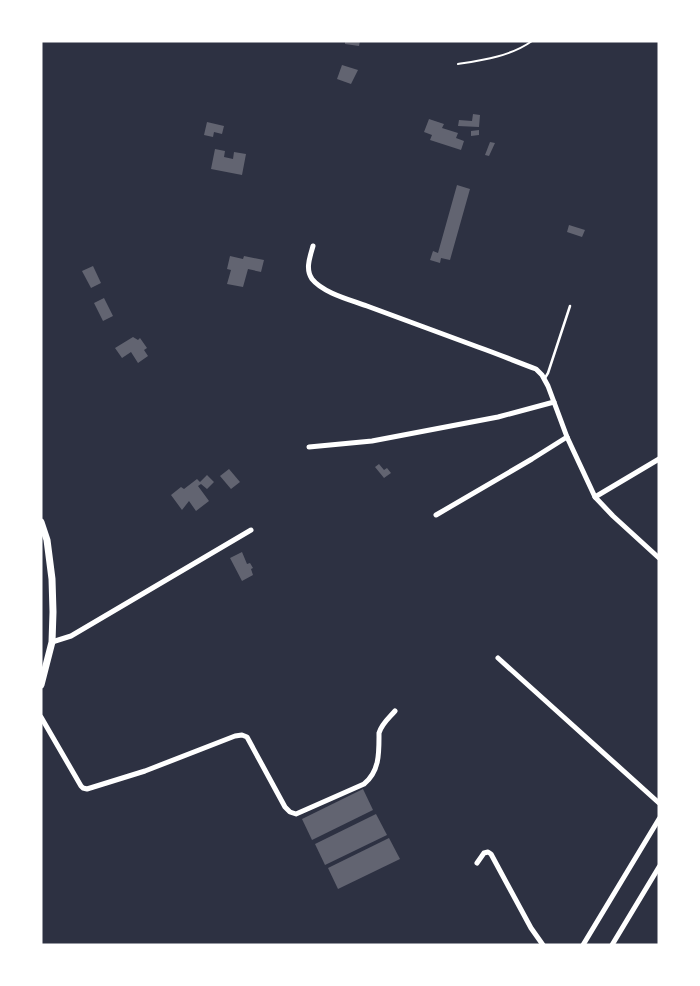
<svg xmlns="http://www.w3.org/2000/svg" width="700" height="986" font-family="Commissioner,sans-serif">
	<style>
		.building { fill: #626471 }
		.lines { fill: none; stroke-linecap: round; stroke-linejoin: round }
		.path { stroke: #fff; stroke-width: 2 }
		.service { stroke: #fff; stroke-width: 2.5 }
		.minor { stroke: #fff; stroke-width: 5 }
		.tertiary { stroke: #fff; stroke-width: 7 }
	</style>
	<rect width="100%" height="100%" fill="#2d3142"/>
	<!-- building -->
	<g class="building">
		<path d="M345 41H360L359 46 345 44Z"/>
		<path d="M342 65 358 70 351 84 337 79Z"/>
		<path d="M473 114 480 115 479 127 458 126 459 120 472 121Z"/>
		<path d="M429 119 444 124 442 128 458 133 456 138 464 141 461 150 430 140 432 135 424 132Z"/>
		<path d="M207 122 224 126 222 134 214 132 213 137 204 135Z"/>
		<path d="M479 130V135L471 136V131Z"/>
		<path d="M490 142 495 143 489 156 485 155Z"/>
		<path d="M215 149 225 151 224 157 233 159 234 152 246 154 242 175 211 169Z"/>
		<path d="M457 185 470 189 450 260 441 258 440 263 430 260 433 251 438 253Z"/>
		<path d="M569 225 585 230 582 237 567 232Z"/>
		<path d="M230 256 243 259 244 256 264 260 261 272 248 269 243 287 227 284 231 270 227 269Z"/>
		<path d="M93 266 101 283 91 288 82 271Z"/>
		<path d="M104 298 113 316 103 321 94 303Z"/>
		<path d="M133 337 138 340 140 338 147 348 144 350 148 356 138 363 131 352 122 358 115 348Z"/>
		<path d="M379 464 384 470 387 468 391 473 384 478 375 467Z"/>
		<path d="M229 469 240 482 231 489 220 476Z"/>
		<path d="M207 475 214 482 207 489 201 484 198 486 209 501 196 511 189 501 182 510 171 495 181 487 184 489 197 479 200 482Z"/>
		<path d="M242 552 247 564 250 563 253 568 251 569 253 575 242 581 230 558Z"/>
		<path d="M363 789 373 810 312 840 302 819Z"/>
		<path d="M376 814 387 835 325 865 315 844Z"/>
		<path d="M389 838 400 859 338 889 328 868Z"/>
	</g>
	<g class="lines">
		<!-- path -->
		<path class="path" d="M458 64C484 60 511 56 532 41"/>
		<!-- service -->
		<path class="service" d="M545 378 548 373 570 306"/>
		<!-- minor -->
		<g class="minor">
			<path d="M313 246C310 257 305 269 312 279 323 293 351 300 367 306 404 320 441 333 478 347 498 354 517 362 536 369L542 375 548 386 567 437 595 497 613 516 659 558"/>
			<path d="M309 447 372 441 498 417 554 402"/>
			<path d="M595 497 659 459"/>
			<path d="M436 515 532 459 567 437"/>
			<path d="M52 642 71 636 251 530"/>
			<path d="M498 658 659 803"/>
			<path d="M41 717 81 786 83 788 87 789 145 771 235 736 242 735 247 737 285 807 290 812 296 814 364 784C380 771 379 752 379 733 382 723 389 718 395 711"/>
			<path d="M477 863 484 853 488 852 491 854 531 928 543 945"/>
			<path d="M583 945 659 819"/>
			<path d="M612 945 659 867"/>
		</g>
		<!-- tertiary -->
		<path class="tertiary" d="M41 522 47 540 52 579 53 612 52 642 41 685"/>
	</g>
	<!-- border -->
	<rect width="700" height="986" fill="none" stroke="#ffffff" stroke-width="85"/>
</svg>
